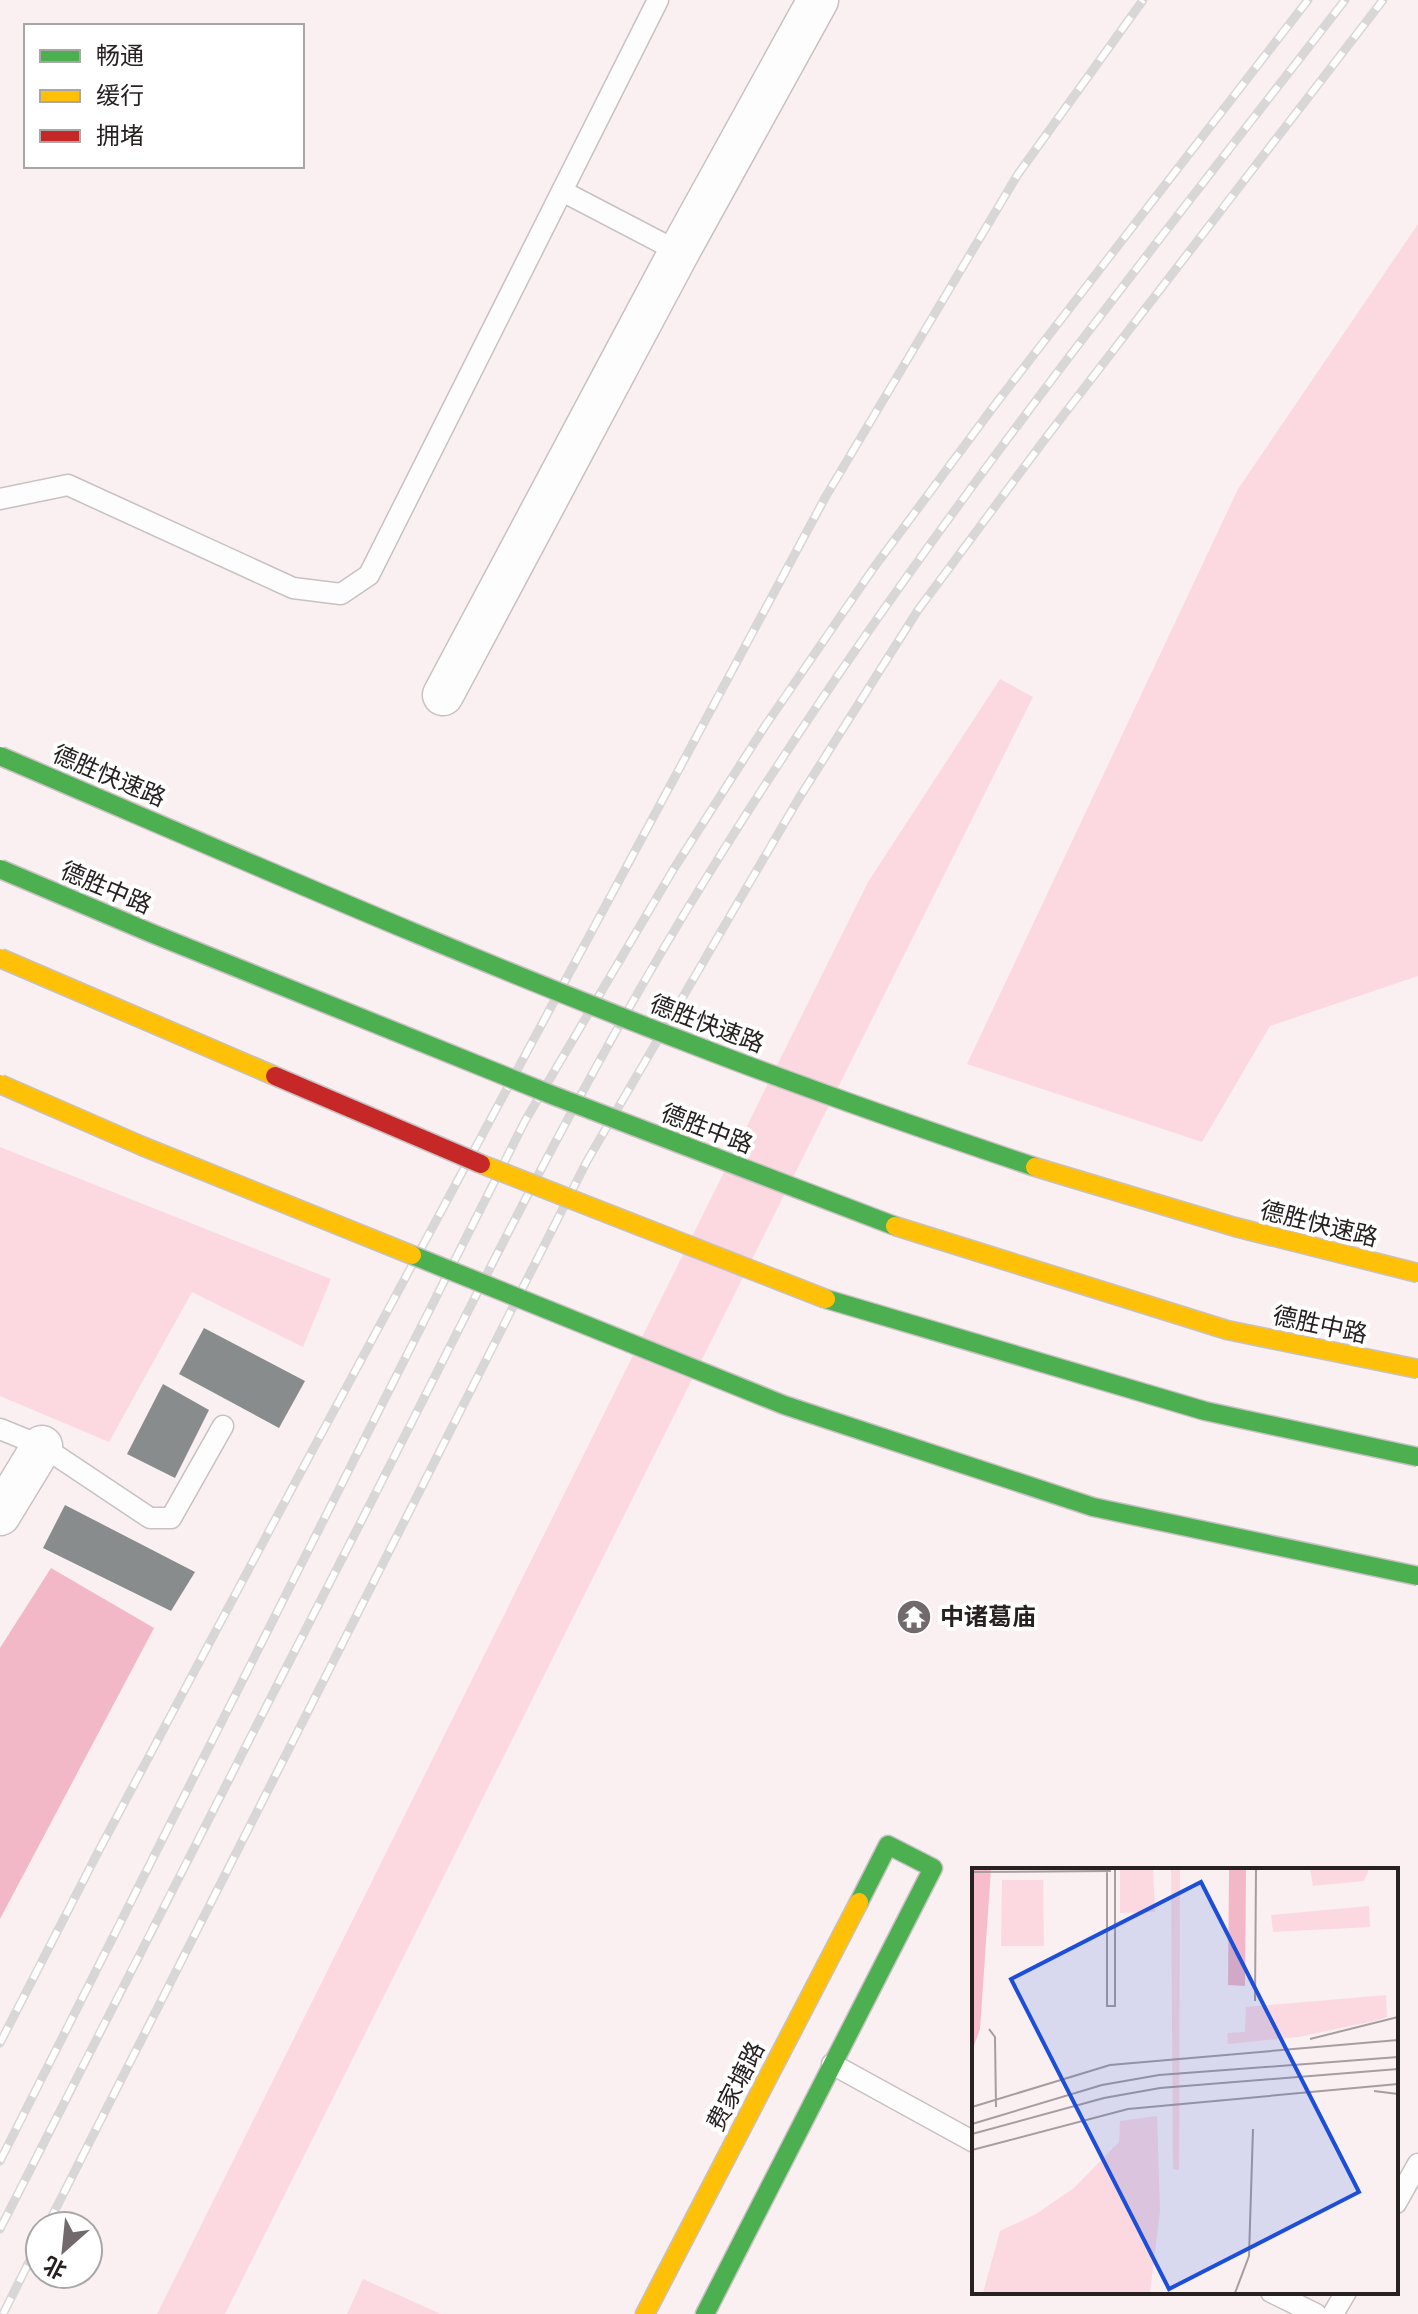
<svg xmlns="http://www.w3.org/2000/svg" width="1418" height="2314" font-family="'Nunito Sans','Noto Sans SC',sans-serif">
	<style>
		.green { fill: #fcd9e0 }
		.forest { fill: #f2b8c7 }
		.building { fill: #888c8d }
		.lines { fill: none; stroke-linecap: round; stroke-linejoin: round }
		.lane-casing { stroke: #c8c1c2; stroke-width: 23 }
		.street-casing { stroke: #c8c1c2; stroke-width: 43 }
		.fast-casing { stroke: #c8c1c2; stroke-width: 21 }
		.slow-casing { stroke: #c8c1c2; stroke-width: 21 }
		.lane { stroke: #fefdfd; stroke-width: 20 }
		.street { stroke: #fefdfd; stroke-width: 40 }
		.fast { stroke: #4caf50; stroke-width: 18 }
		.slow { stroke: #ffc107; stroke-width: 18 }
		.rail-casing { stroke: #d8d6d6; stroke-width: 9 }
		.rail { stroke: #fff; stroke-width: 6; stroke-dasharray: 18; stroke-linecap: butt }
		.fast-bridge-casing { stroke: #c8c1c2; stroke-width: 21; stroke-linecap: butt }
		.slow-bridge-casing { stroke: #c8c1c2; stroke-width: 21; stroke-linecap: butt }
		.jam-bridge-casing { stroke: #c8c1c2; stroke-width: 21; stroke-linecap: butt }
		.fast-bridge { stroke: #4caf50; stroke-width: 18 }
		.slow-bridge { stroke: #ffc107; stroke-width: 18 }
		.jam-bridge { stroke: #c62828; stroke-width: 18 }
		.labels { text-anchor: middle; dominant-baseline: central; stroke-width: 8; stroke-linejoin: round; paint-order: stroke }
		.street-label { font-size: 24px; fill: #272122; stroke: #fff }
		.poi-label { font-size: 24px; font-weight: bold; fill: #272122; stroke: #fff; text-anchor: start }
		.inset-road { fill: none; stroke: #a69d9f; stroke-width: 2 }
		.view { fill: #1d4ed8; fill-opacity: 0.15; stroke: #1d4ed8; stroke-width: 4 }
		.inset-edge { fill: none; stroke: #272122; stroke-width: 4 }
	</style>
	<rect width="100%" height="100%" fill="#faf0f2"/>
	<!-- green -->
	<g class="green">
		<path d="M1418 224V976L1270 1026 1202 1142 967 1064 1238 489Z"/>
		<path d="M1000 679 1033 697 225 2314H157L868 882Z"/>
		<path d="M0 1147 331 1279 303 1347 192 1292 109 1442 0 1396Z"/>
		<path d="M363 2279 441 2314H347Z"/>
	</g>
	<!-- forest -->
	<path class="forest" d="M51 1568 154 1628 0 1919V1648Z"/>
	<!-- building -->
	<g class="building">
		<path d="M204 1328 305 1381 279 1428 179 1374Z"/>
		<path d="M163 1384 209 1410 175 1478 127 1454Z"/>
		<path d="M65 1505 195 1572 171 1611 43 1548Z"/>
	</g>
	<g class="lines">
		<!-- lane casing -->
		<g class="lane-casing">
			<g id="lane">
				<path d="M562 191 679 252"/>
				<path d="M0 499 68 485 293 588 341 594 369 575 658 0"/>
				<path d="M0 1429 42 1446 150 1518H171L223 1426"/>
				<path d="M832 2064 974 2142"/>
				<path d="M1396 2203 1418 2164"/>
				<path d="M1271 2292 1316 2314"/>
				<path d="M1333 2314 1346 2292"/>
			</g>
		</g>
		<!-- street casing -->
		<g class="street-casing">
			<g id="street">
				<path d="M443 695 679 252 818 0"/>
				<path d="M0 1515 42 1446"/>
			</g>
		</g>
		<!-- fast casing -->
		<g class="fast-casing">
			<path id="fast" d="M705 2314 933 1868 888 1845 859 1902"/>
		</g>
		<!-- slow casing -->
		<g class="slow-casing">
			<path id="slow" d="M645 2314 859 1902"/>
		</g>
		<!-- lane -->
		<use href="#lane" class="lane"/>
		<!-- street -->
		<use href="#street" class="street"/>
		<!-- fast -->
		<use href="#fast" class="fast"/>
		<!-- slow -->
		<use href="#slow" class="slow"/>
		<!-- rail casing -->
		<g class="rail-casing">
			<g id="rail">
				<path d="M0 2043 97 1854 268 1533 826 496 1018 174 1143 0"/>
				<path d="M0 2161 525 1121 673 870 765 726 875 566 994 406 1308 0"/>
				<path d="M47 2226 587 1161 799 798 918 610 1045 439 1383 0"/>
				<path d="M0 2229C129 1975 258 1722 388 1469 489 1270 587 1070 705 880 895 570 1123 287 1345 0"/>
				<path d="M3 2314 40 2240"/>
			</g>
		</g>
		<!-- rail -->
		<use href="#rail" class="rail"/>
		<!-- fast-bridge casing -->
		<g class="fast-bridge-casing">
			<g id="fast-bridge">
				<path d="M0 756C232 855 463 957 699 1047 810 1090 922 1129 1035 1167"/>
				<path d="M0 869 151 933 552 1095 895 1226"/>
				<path d="M412 1255 784 1405 1093 1507 1418 1576"/>
				<path d="M826 1299 1205 1411 1418 1457"/>
			</g>
		</g>
		<!-- slow-bridge casing -->
		<g class="slow-bridge-casing">
			<g id="slow-bridge">
				<path d="M0 958 275 1076"/>
				<path d="M0 1084 142 1146 412 1255"/>
				<path d="M481 1164 826 1299"/>
				<path d="M1035 1167 1235 1227 1418 1273"/>
				<path d="M895 1226 1227 1330 1418 1369"/>
			</g>
		</g>
		<!-- jam-bridge casing -->
		<g class="jam-bridge-casing">
			<path id="jam-bridge" d="M275 1076 481 1164"/>
		</g>
		<!-- fast-bridge -->
		<use href="#fast-bridge" class="fast-bridge"/>
		<!-- slow-bridge -->
		<use href="#slow-bridge" class="slow-bridge"/>
		<!-- jam-bridge -->
		<use href="#jam-bridge" class="jam-bridge"/>
	</g>
	<!-- icons -->
	<defs>
		<g id="temple-disc" transform="scale(1.8)"><circle r="9.5" fill="#71696b" stroke="#fff"/><path d="M0-6L5-2H3V0L6.5 2.5H4V6H1.5V3h-3V6H-4V2.5H-6.5L-3 0V-2H-5Z" fill="#fff"/></g>
	</defs>
	<g fill-rule="evenodd">
		<use href="#temple-disc" x="914" y="1617"/>
	</g>
	<g class="labels">
		<!-- street labels -->
		<g class="street-label">
			<text transform="translate(109 776) rotate(23)">德胜快速路</text>
			<text transform="translate(106 888) rotate(23)">德胜中路</text>
			<text transform="translate(707 1024) rotate(21)">德胜快速路</text>
			<text transform="translate(707 1129) rotate(21)">德胜中路</text>
			<text transform="translate(1319 1224) rotate(14)">德胜快速路</text>
			<text transform="translate(1320 1325) rotate(12)">德胜中路</text>
			<text transform="translate(736 2086) rotate(-63)">费家塘路</text>
		</g>
		<!-- poi labels -->
		<g class="poi-label">
			<text x="940" y="1617">中诸葛庙</text>
		</g>
	</g>
	<!-- overview -->
	<g transform="translate(972 1868)">
		<rect width="426" height="426" fill="#faf0f2"/>
		<path d="M148 1H181L183 44 148 45ZM199 1H208L207 302 201 301ZM338 1H397L392 13 341 18ZM30 12H71L72 78H29ZM397 38 398 59 301 64 299 47ZM414 127 415 149 402 153 326 169 256 176 255 165 273 164 274 139ZM185 248 188 343 178 425H11L28 363 64 346 102 320 147 274 148 253Z" fill="#fcd9e0"/>
		<path d="M257 1H274L273 118 256 117Z" fill="#f2b8c7"/>
		<path d="M2 1H19L8 161 0 183Z" fill="#f8bdcb"/>
		<path class="inset-road" d="M135 1V138H143V1M0 4 139 3M283 133 284 1M17 161 23 169 24 239M338 171 426 149M402 223 426 226M0 239 138 197 426 172M0 256 130 217 187 207 426 189M0 266 132 230 188 220 426 201M0 282 156 241 426 216M263 425 277 388 281 261"/>
		<path class="view" d="M229 14 387 324 197 421 39 111Z"/>
		<rect width="426" height="426" class="inset-edge"/>
	</g>
	<!-- legend -->
	<rect x="24" y="24" width="280" height="144" fill="#ffffff" stroke="#a9a6a7" stroke-width="2"/>
	<rect x="40" y="50" width="40" height="12" fill="#4caf50" stroke="#a9a6a7" stroke-width="2"/>
	<text x="96" y="64" font-size="24" fill="#272122">畅通</text>
	<rect x="40" y="90" width="40" height="12" fill="#ffc107" stroke="#a9a6a7" stroke-width="2"/>
	<text x="96" y="104" font-size="24" fill="#272122">缓行</text>
	<rect x="40" y="130" width="40" height="12" fill="#c62828" stroke="#a9a6a7" stroke-width="2"/>
	<text x="96" y="144" font-size="24" fill="#272122">拥堵</text>
	<!-- north arrow -->
	<g transform="translate(64 2250) rotate(207)"><circle r="38" fill="#ffffff" stroke="#a9a6a7" stroke-width="2"/>
	<path d="M0-6L14 30L0 20L-14 30Z" fill="#71696b"/>
	<text y="-12" font-size="22" font-weight="bold" text-anchor="middle" fill="#272122">北</text>
	</g>
</svg>
